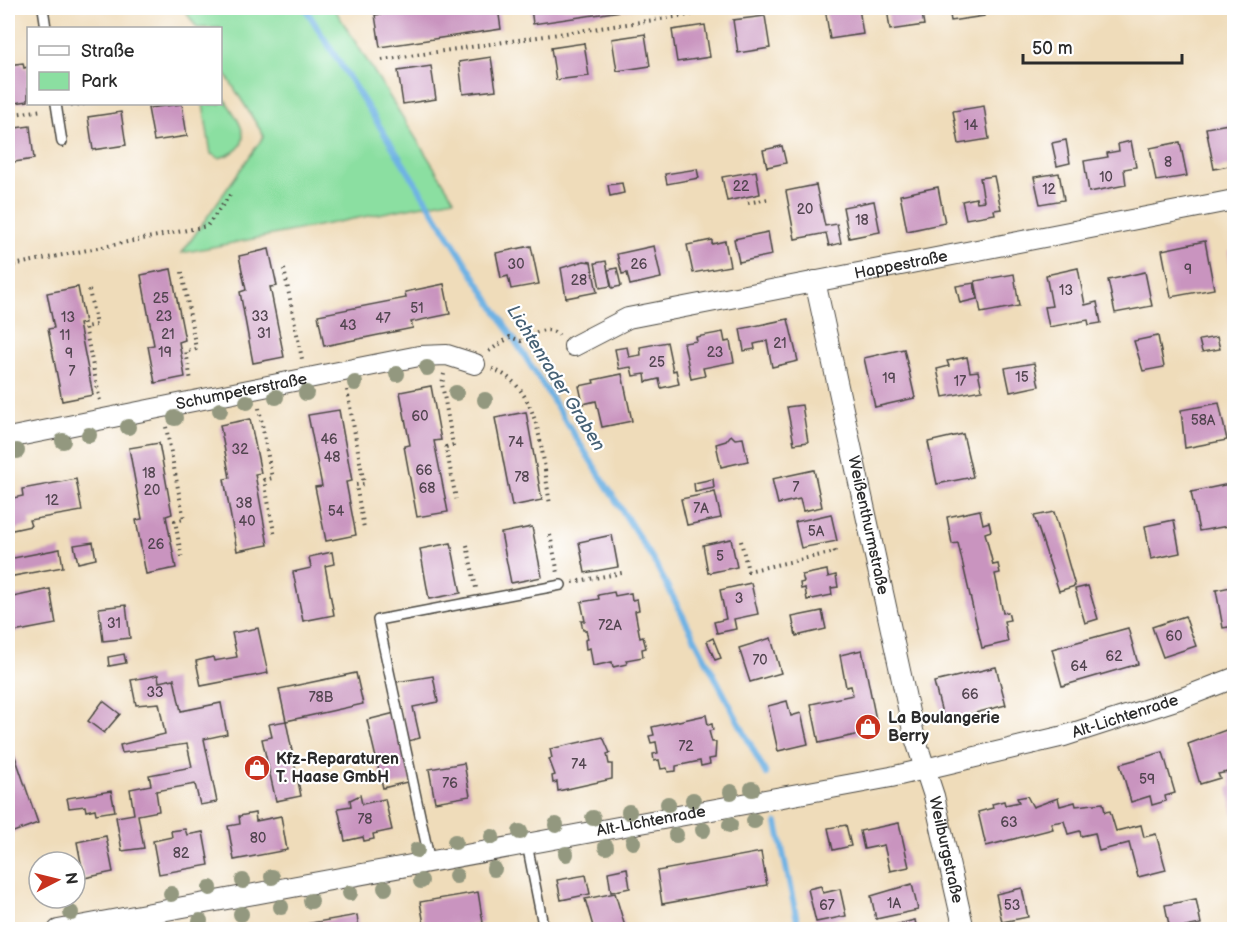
<svg xmlns="http://www.w3.org/2000/svg" width="1242" height="937" font-family="'Balsamiq Sans',sans-serif">
	<style>
		.green { fill: #8bdfa1; stroke: #5b8566; stroke-width: 1.5 }
		.lines { fill: none; stroke-linecap: round; stroke-linejoin: round }
		.stream { stroke: #6eb2e4; stroke-width: 6 }
		.building { fill: #c994bf }
		.service-casing { stroke: #484640; stroke-width: 12 }
		.minor-casing { stroke: #484640; stroke-width: 22 }
		.path { stroke: #484640; stroke-width: 4; stroke-dasharray: 1.5 4.5; stroke-linecap: butt }
		.service { stroke: #fff; stroke-width: 9 }
		.minor { stroke: #fff; stroke-width: 20 }
		.tree { fill: #93987f }
		.labels { text-anchor: middle; dominant-baseline: central; stroke-width: 4.5; stroke-linejoin: round; paint-order: stroke }
		.number-label { font-size: 14px; fill: #524550 }
		.street-label { font-size: 16px; fill: #2b2b2b; stroke: #fff }
		.poi-label { font-size: 16px; font-weight: bold; fill: #2b2b2b; stroke: #fff; text-anchor: start }
		.water-label { font-size: 18px; font-style: italic; fill: #466175; stroke: #fff }
	</style>
	<rect width="100%" height="100%" fill="#fff"/>
	<filter id="ink" filterUnits="userSpaceOnUse"><feTurbulence type="fractalNoise" baseFrequency=".0167" numOctaves="2"/><feDisplacementMap in="SourceGraphic" scale="12" xChannelSelector="R" yChannelSelector="G"/><feConvolveMatrix kernelMatrix="1 2 1 2 8 2 1 2 1" color-interpolation-filters="sRGB"/></filter>
	<filter id="wash" filterUnits="userSpaceOnUse"><feTurbulence type="fractalNoise" baseFrequency=".008" numOctaves="4" result="noise"/><feDisplacementMap in="SourceGraphic" scale="24" xChannelSelector="R" yChannelSelector="G"/><feGaussianBlur stdDeviation="1.35" result="paint"/><feColorMatrix in="noise" values="0 0 0 0 0 0 0 0 0 0 0 0 0 0 0 0 0 1.4 0 .05"/><feComposite in="paint" operator="in"/></filter>
	<g filter="url(#wash)">
		<rect width="100%" height="100%" fill="#efdcba"/>
		<!-- green -->
		<g class="green">
			<path d="M183 8H334L454 199 182 253 264 136 221 67 220 28H197Z"/>
			<path d="M221 93C236 118 263 146 219 158L211 154 203 104H220Z"/>
		</g>
		<g class="lines">
			<!-- stream -->
			<g class="stream">
				<path d="M305 8 654 561 766 774"/>
				<path d="M777 823 799 930"/>
			</g>
		</g>
		<g id="blocks">
			<!-- building -->
			<g class="building">
				<path d="M423 8H498L501 29 380 47 375 15Z"/>
				<path d="M531 8H634V9L533 24Z"/>
				<path d="M825 8H859L863 34 830 39Z"/>
				<path d="M887 8H921L924 25 890 30Z"/>
				<path d="M949 8H983L984 16 951 21Z"/>
				<path d="M1011 8H1031V9L1011 12Z"/>
				<path d="M765 16 770 48 738 53 733 20Z"/>
				<path d="M705 25 710 57 677 62 672 30Z"/>
				<path d="M645 34 650 66 617 71 612 39Z"/>
				<path d="M584 43 589 76 556 80 551 48Z"/>
				<path d="M491 57 496 90 463 94 459 62Z"/>
				<path d="M23 63 24 68 28 67V101L8 104V65Z"/>
				<path d="M431 66 436 99 403 104 398 71Z"/>
				<path d="M182 104 187 136 154 141 148 108Z"/>
				<path d="M984 106 989 139 959 144 953 111Z"/>
				<path d="M121 112 126 145 93 150 88 117Z"/>
				<path d="M1234 123V165L1214 169 1206 128Z"/>
				<path d="M30 126 34 159 8 163V129Z"/>
				<path d="M1066 140 1070 163 1057 166 1052 143Z"/>
				<path d="M1131 141 1136 167 1124 169 1126 185 1089 192 1084 161 1108 157 1107 153 1119 151 1118 144Z"/>
				<path d="M1180 142 1187 176 1156 181 1150 148Z"/>
				<path d="M782 146 786 163 767 167 763 150Z"/>
				<path d="M697 169 699 178 667 184 665 174Z"/>
				<path d="M756 171 760 194 727 201 722 177Z"/>
				<path d="M1059 173 1064 200 1040 204 1034 177Z"/>
				<path d="M994 176 1001 209 994 210 995 214 966 219 962 201 976 198 977 202 984 201 980 178Z"/>
				<path d="M622 183 624 193 610 196 608 185Z"/>
				<path d="M816 185 825 226 837 224 841 243 829 246 826 233 795 239 786 191Z"/>
				<path d="M938 187 945 223 907 231 900 195Z"/>
				<path d="M874 201 880 232 849 238 843 207Z"/>
				<path d="M768 232 772 255 739 262 734 239Z"/>
				<path d="M712 240V244L725 241 730 266 693 273 687 245Z"/>
				<path d="M1205 241 1214 289 1171 297 1162 250Z"/>
				<path d="M531 246 539 284 511 289 508 276 501 278 496 253Z"/>
				<path d="M654 246 661 278 630 285 627 273 622 274 617 254Z"/>
				<path d="M269 249 277 286 270 287 284 357 253 363 240 292 246 290 239 256Z"/>
				<path d="M1234 250V279H1233L1228 251Z"/>
				<path d="M584 261 591 262 597 292 566 298 561 268Z"/>
				<path d="M606 261 611 286 600 288 595 263Z"/>
				<path d="M617 268 621 286 612 288 608 270Z"/>
				<path d="M1078 268 1085 305 1097 302 1101 323 1089 325 1088 320 1049 327 1045 307 1052 306 1046 275Z"/>
				<path d="M171 269 185 340 179 342 185 377 155 383 148 346 154 345 141 275Z"/>
				<path d="M1145 272 1152 306 1115 313 1108 280Z"/>
				<path d="M1014 274 1019 306 981 313 975 281Z"/>
				<path d="M974 283 977 299 960 303 956 286Z"/>
				<path d="M444 284 450 314 411 322 413 328 324 346 318 315 406 298 405 292Z"/>
				<path d="M78 287 85 323 79 324 93 395 62 401 48 329 54 328 47 293Z"/>
				<path d="M788 319 798 361 772 367 767 341 754 344 755 349 744 351 740 329Z"/>
				<path d="M723 332 725 342 730 341 734 362 703 368 705 376 691 379 684 343 697 341 696 337Z"/>
				<path d="M1158 336 1164 367 1143 371 1134 341Z"/>
				<path d="M1217 337 1220 349 1202 352 1199 340Z"/>
				<path d="M667 342 673 371 676 370 679 384 661 388 659 379 646 382 645 374 633 376 631 367 619 369 615 349 627 347 629 357 641 355 640 347Z"/>
				<path d="M904 349 915 398 875 407 864 358Z"/>
				<path d="M967 357 970 372 978 371 982 390 943 397 937 369 949 366 947 361Z"/>
				<path d="M1034 363 1039 386 1010 392 1005 368Z"/>
				<path d="M622 374 632 421 602 427 596 401 583 404 579 386 594 383 593 380Z"/>
				<path d="M431 386 441 440 434 441 448 512 417 517 404 446 410 445 400 392Z"/>
				<path d="M1219 403 1227 440 1185 448 1181 410Z"/>
				<path d="M802 405 808 442 794 444 787 407Z"/>
				<path d="M339 410 352 481 346 482 356 535 326 541 315 487 322 486 308 415Z"/>
				<path d="M526 412 542 500 512 506 495 418Z"/>
				<path d="M250 419 261 473 255 474 268 545 237 551 224 479 230 478 220 425Z"/>
				<path d="M963 434 973 477 937 484 928 442Z"/>
				<path d="M731 435 735 439 743 438 748 461 721 467 716 444 726 441Z"/>
				<path d="M159 443 172 514 166 516 176 568 146 574 136 520 142 519 129 448Z"/>
				<path d="M814 470 822 507 803 511 800 499 778 504 772 479Z"/>
				<path d="M76 479 82 511 29 520 31 526 8 531V499L23 496 22 489Z"/>
				<path d="M713 479 714 488 695 492 694 483Z"/>
				<path d="M1234 483V525L1199 531 1191 492Z"/>
				<path d="M715 492 721 518 687 525 681 499Z"/>
				<path d="M980 510 983 524 989 522 991 531 985 533 993 565 998 564 1000 573 995 574 1003 613 1008 612 1010 620 1004 621 1008 642 982 648 958 543 952 544 947 517Z"/>
				<path d="M1054 512 1075 586 1059 591 1034 516Z"/>
				<path d="M831 514 837 541 801 548 795 522Z"/>
				<path d="M1174 520 1180 553 1151 559 1145 526Z"/>
				<path d="M532 527 542 577 511 583 501 533Z"/>
				<path d="M612 535 618 567 585 573 579 542Z"/>
				<path d="M731 539 737 567 708 573 703 545Z"/>
				<path d="M93 542 96 559 78 563 74 545Z"/>
				<path d="M451 543 461 593 429 599 420 549Z"/>
				<path d="M60 549 63 567 8 577V559Z"/>
				<path d="M332 552 334 564 325 566 334 615 303 621 293 572 311 568 309 557Z"/>
				<path d="M827 570 828 577 836 575 838 587 831 588 832 595 807 600 805 588 801 589 800 583 804 582 802 575Z"/>
				<path d="M1234 582V626L1223 628 1216 590 1231 587 1230 583Z"/>
				<path d="M751 583 758 614 734 619 736 629 717 633 714 622 726 619 720 590Z"/>
				<path d="M1088 586 1098 619 1085 623 1075 589Z"/>
				<path d="M50 589 56 624 8 633V598Z"/>
				<path d="M614 592 615 596 631 593 632 600 637 599 639 610 635 611 640 638 643 637 646 648 642 649 643 657 626 660 627 664 613 667 612 662 593 666 590 648 586 649 585 640 588 639 586 630H583L581 621H585L581 602 599 599 598 595Z"/>
				<path d="M126 605 130 638 103 641 99 608Z"/>
				<path d="M822 611 826 629 796 636 792 617Z"/>
				<path d="M1185 616 1196 646 1163 657 1152 627Z"/>
				<path d="M258 628 268 673 201 686 196 661 213 657 214 661 237 657 232 633Z"/>
				<path d="M1128 628 1138 664 1062 686 1052 649Z"/>
				<path d="M713 638 721 658 715 660 707 641Z"/>
				<path d="M771 638 781 673 750 682 739 648Z"/>
				<path d="M862 650 878 730 819 743 811 704 853 695 851 686 846 687 840 655Z"/>
				<path d="M124 654 126 663 109 666 108 657Z"/>
				<path d="M996 667 1006 705 944 721 934 682Z"/>
				<path d="M356 673 363 704 286 721 279 689Z"/>
				<path d="M158 675 159 682 174 679 181 711 221 703 227 734 204 739 217 802 200 805 195 784 156 791 159 811 138 815 144 848 122 851 116 817 134 814 130 789 151 785 149 775 192 767 187 744 122 753 120 745 165 734 159 703 136 705 131 680Z"/>
				<path d="M433 676 438 702 413 707 420 738 408 741 396 682Z"/>
				<path d="M103 701 120 714 104 733 88 721Z"/>
				<path d="M787 701 791 716 801 713 808 744 778 751 768 706Z"/>
				<path d="M395 713 411 781 383 788 367 720Z"/>
				<path d="M706 715 708 725 712 724 713 730 709 731 712 742H716L715 758 709 759 710 764 701 766 700 761 676 766V771L668 772 667 768 661 769 659 760 654 761 653 754 658 753 656 742 651 743 649 736 654 735 652 727Z"/>
				<path d="M286 721 301 796 276 801 262 739 272 737 269 724Z"/>
				<path d="M1234 727V814H1233L1228 788 1231 786 1228 772 1218 774 1220 778 1200 784 1188 744Z"/>
				<path d="M8 736 38 823 8 834Z"/>
				<path d="M603 737 610 753 607 754 609 764H612V779L558 791 557 782 553 783 552 776 555 775 549 759 552 758 550 749Z"/>
				<path d="M1163 752 1175 793 1165 796 1166 801 1152 805 1150 796 1131 802 1120 764Z"/>
				<path d="M464 763 470 796 435 802 429 769Z"/>
				<path d="M111 791 115 811 96 814 95 809 86 811 85 806 69 808 67 798Z"/>
				<path d="M360 795 362 804 385 799 392 830 373 834 374 839 364 841 363 837 345 841 338 808 351 806 350 800Z"/>
				<path d="M1027 796 1033 807 1058 798 1060 806 1075 802 1076 806 1103 803 1105 812 1110 811 1116 831 1141 825 1144 837 1156 834 1166 870 1138 877 1129 843 1099 851 1095 833 1081 836 1080 831 1068 834 1064 821 1051 823 1053 829 986 846 978 812 993 808 992 804 1004 801 1005 805 1019 802 1017 798Z"/>
				<path d="M255 813 256 821 281 816 287 850 234 860 228 826 240 824 239 816Z"/>
				<path d="M899 823 909 867 890 871 884 845 864 849 860 831Z"/>
				<path d="M846 825 851 846 833 850 828 828Z"/>
				<path d="M185 829 187 835 203 832 209 865 159 874 153 841 172 837 171 831Z"/>
				<path d="M106 836 113 872 84 878 77 842Z"/>
				<path d="M761 852 767 885 662 904 657 871Z"/>
				<path d="M627 868 630 888 611 892 608 872Z"/>
				<path d="M586 875 590 894 561 900 557 880Z"/>
				<path d="M912 884 918 910 876 919 871 896Z"/>
				<path d="M821 886 823 893 840 889 846 916 816 922 808 889Z"/>
				<path d="M1022 888 1028 917 1002 922 996 894Z"/>
				<path d="M478 892 483 923 445 930H425L420 902Z"/>
				<path d="M615 893 626 930H594L585 899Z"/>
				<path d="M1196 899 1201 924 1170 930 1165 905Z"/>
				<path d="M357 915 359 930H306L305 924Z"/>
				<path d="M915 920 917 930H891L890 926Z"/>
			</g>
		</g>
	</g>
	<g filter="url(#ink)">
		<use href="#blocks" fill-opacity="0" stroke="#484640" stroke-width="1.5"/>
		<g class="lines">
			<!-- service casing -->
			<g class="service-casing">
				<g id="service">
					<path d="M43 8 46 28"/>
					<path d="M56 104 62 142"/>
					<path d="M527 844 544 930"/>
					<path d="M430 862 378 620 561 585"/>
				</g>
			</g>
			<!-- minor casing -->
			<g class="minor-casing">
				<g id="minor">
					<path id="s1" d="M815 281 914 735 934 796 964 930"/>
					<path id="s2" d="M574 346 628 318 1234 200"/>
					<path id="s3" d="M8 438 419 356 447 355 475 364"/>
					<path id="s4" d="M58 930 891 777 1064 736 1185 697 1234 678"/>
				</g>
			</g>
			<!-- path -->
			<g class="path">
				<path d="M382 60 735 8"/>
				<path d="M71 106 85 104"/>
				<path d="M8 115 43 110"/>
				<path d="M748 203 768 199"/>
				<path d="M8 266 207 226 230 195"/>
				<path d="M284 269 302 359"/>
				<path d="M182 272 196 349 186 351 191 381"/>
				<path d="M89 290 96 325 85 327 100 401"/>
				<path d="M489 351 510 337 521 341C534 334 545 324 559 335"/>
				<path d="M492 369C542 386 542 460 550 504"/>
				<path d="M444 374 442 384 453 445 446 447 456 499"/>
				<path d="M347 390 364 484 356 485 364 528"/>
				<path d="M259 408 272 478 264 480 275 537"/>
				<path d="M166 427 184 519 175 521 182 560"/>
				<path d="M550 535 558 573"/>
				<path d="M741 541 748 571 835 552 834 549"/>
				<path d="M467 545 476 588"/>
				<path d="M573 582 622 573"/>
			</g>
			<!-- service -->
			<use href="#service" class="service"/>
			<!-- minor -->
			<use href="#minor" class="minor"/>
		</g>
		<!-- trees -->
		<g class="tree">
			<circle cx="427" cy="368" r="8"/>
			<circle cx="397" cy="374" r="8"/>
			<circle cx="355" cy="383" r="8"/>
			<circle cx="306" cy="393" r="8"/>
			<circle cx="456" cy="393" r="8"/>
			<circle cx="276" cy="397" r="8"/>
			<circle cx="485" cy="400" r="8"/>
			<circle cx="247" cy="402" r="8"/>
			<circle cx="220" cy="410" r="8"/>
			<circle cx="175" cy="418" r="8"/>
			<circle cx="128" cy="427" r="8"/>
			<circle cx="89" cy="435" r="8"/>
			<circle cx="63" cy="441" r="8"/>
			<circle cx="17" cy="451" r="8"/>
			<circle cx="752" cy="789" r="8"/>
			<circle cx="731" cy="792" r="8"/>
			<circle cx="693" cy="800" r="8"/>
			<circle cx="668" cy="804" r="8"/>
			<circle cx="629" cy="812" r="8"/>
			<circle cx="593" cy="818" r="8"/>
			<circle cx="754" cy="821" r="8"/>
			<circle cx="556" cy="825" r="8"/>
			<circle cx="730" cy="825" r="8"/>
			<circle cx="703" cy="830" r="8"/>
			<circle cx="520" cy="832" r="8"/>
			<circle cx="676" cy="835" r="8"/>
			<circle cx="492" cy="837" r="8"/>
			<circle cx="455" cy="842" r="8"/>
			<circle cx="633" cy="842" r="8"/>
			<circle cx="606" cy="847" r="8"/>
			<circle cx="417" cy="850" r="8"/>
			<circle cx="566" cy="854" r="8"/>
			<circle cx="494" cy="869" r="8"/>
			<circle cx="456" cy="876" r="8"/>
			<circle cx="272" cy="877" r="8"/>
			<circle cx="243" cy="881" r="8"/>
			<circle cx="421" cy="881" r="8"/>
			<circle cx="210" cy="888" r="8"/>
			<circle cx="385" cy="888" r="8"/>
			<circle cx="350" cy="893" r="8"/>
			<circle cx="171" cy="894" r="8"/>
			<circle cx="311" cy="901" r="8"/>
			<circle cx="281" cy="907" r="8"/>
			<circle cx="71" cy="913" r="8"/>
			<circle cx="241" cy="914" r="8"/>
			<circle cx="200" cy="921" r="8"/>
		</g>
	</g>
	<!-- icons -->
	<defs>
		<g id="shop-disc" transform="scale(1.35)"><circle r="9.5" fill="#c8321e" stroke="#fff"/><path d="M-5-2.5h2.3a2.7 3.5 0 0 1 5.4 0H5L5.5 6h-11ZM-1.5-2.5h3a1.5 2.3 0 0 0-3 0Z" fill="#fff"/></g>
	</defs>
	<g fill-rule="evenodd">
		<use href="#shop-disc" x="868" y="727"/>
		<use href="#shop-disc" x="257" y="768"/>
	</g>
	<g class="labels">
		<!-- number labels -->
		<g class="number-label">
			<text x="971" y="125">14</text>
			<text x="1168" y="162">8</text>
			<text x="1106" y="177">10</text>
			<text x="741" y="186">22</text>
			<text x="1049" y="189">12</text>
			<text x="805" y="209">20</text>
			<text x="862" y="220">18</text>
			<text x="516" y="264">30</text>
			<text x="639" y="264">26</text>
			<text x="1188" y="269">9</text>
			<text x="579" y="280">28</text>
			<text x="1066" y="290">13</text>
			<text x="161" y="298">25</text>
			<text x="417" y="308">51</text>
			<text x="164" y="316">23</text>
			<text x="260" y="316">33</text>
			<text x="68" y="317">13</text>
			<text x="383" y="318">47</text>
			<text x="348" y="325">43</text>
			<text x="264" y="333">31</text>
			<text x="168" y="334">21</text>
			<text x="65" y="335">11</text>
			<text x="780" y="343">21</text>
			<text x="165" y="352">19</text>
			<text x="715" y="352">23</text>
			<text x="69" y="353">9</text>
			<text x="657" y="362">25</text>
			<text x="72" y="371">7</text>
			<text x="1022" y="377">15</text>
			<text x="889" y="378">19</text>
			<text x="960" y="381">17</text>
			<text x="420" y="416">60</text>
			<text x="1203" y="420">58A</text>
			<text x="329" y="439">46</text>
			<text x="516" y="442">74</text>
			<text x="240" y="449">32</text>
			<text x="332" y="457">48</text>
			<text x="424" y="470">66</text>
			<text x="149" y="473">18</text>
			<text x="522" y="477">78</text>
			<text x="796" y="487">7</text>
			<text x="427" y="488">68</text>
			<text x="152" y="490">20</text>
			<text x="52" y="500">12</text>
			<text x="244" y="503">38</text>
			<text x="701" y="508">7A</text>
			<text x="336" y="511">54</text>
			<text x="247" y="521">40</text>
			<text x="816" y="531">5A</text>
			<text x="156" y="544">26</text>
			<text x="720" y="556">5</text>
			<text x="739" y="598">3</text>
			<text x="114" y="623">31</text>
			<text x="610" y="625">72A</text>
			<text x="1174" y="636">60</text>
			<text x="1114" y="656">62</text>
			<text x="760" y="660">70</text>
			<text x="1079" y="666">64</text>
			<text x="155" y="692">33</text>
			<text x="970" y="694">66</text>
			<text x="321" y="697">78B</text>
			<text x="686" y="746">72</text>
			<text x="579" y="764">74</text>
			<text x="1147" y="779">59</text>
			<text x="450" y="783">76</text>
			<text x="365" y="819">78</text>
			<text x="1009" y="822">63</text>
			<text x="258" y="838">80</text>
			<text x="181" y="853">82</text>
			<text x="894" y="903">1A</text>
			<text x="827" y="905">67</text>
			<text x="1012" y="905">53</text>
		</g>
		<!-- street labels -->
		<g class="street-label">
			<text stroke="none"><textPath href="#s2" startOffset="339">Happestraße</textPath></text>
			<text stroke="none"><textPath href="#s3" startOffset="238">Schumpeterstraße</textPath></text>
			<text stroke="none"><textPath href="#s1" startOffset="250">Weißenthurmstraße</textPath></text>
			<text stroke="none"><textPath href="#s4" startOffset="1089">Alt-Lichtenrade</textPath></text>
			<text stroke="none"><textPath href="#s4" startOffset="603">Alt-Lichtenrade</textPath></text>
			<text stroke="none"><textPath href="#s1" startOffset="584">Weilburgstraße</textPath></text>
		</g>
		<!-- poi labels -->
		<g class="poi-label">
			<text x="888" y="718">La Boulangerie<tspan x="888" dy="18">Berry</tspan></text>
			<text x="276" y="759">Kfz-Reparaturen<tspan x="276" dy="18">T. Haase GmbH</tspan></text>
		</g>
		<!-- water labels -->
		<g class="water-label">
			<text transform="translate(556 378) rotate(58)">Lichtenrader Graben</text>
		</g>
	</g>
	<!-- margin -->
	<rect width="1242" height="937" fill="none" stroke="#fff" stroke-width="30"/>
	<!-- legend -->
	<rect x="27" y="27" width="195" height="78" fill="#ffffff" stroke="#aaaaaa" stroke-width="1.5"/>
	<rect x="39" y="46" width="30" height="9" fill="#ffffff" stroke="#aaaaaa" stroke-width="1.5"/>
	<text x="81" y="57" font-size="18" fill="#2b2b2b">Straße</text>
	<rect x="39" y="72" width="30" height="18" fill="#8bdfa1" stroke="#aaaaaa" stroke-width="1.5"/>
	<text x="81" y="87" font-size="18" fill="#2b2b2b">Park</text>
	<!-- north arrow -->
	<g transform="translate(57 880) rotate(83)"><circle r="28" fill="#ffffff" stroke="#aaaaaa" stroke-width="1.5"/>
	<path d="M0-4.5L10 22L0 15L-10 22Z" fill="#c8321e"/>
	<text y="-9" font-size="16" font-weight="bold" text-anchor="middle" fill="#2b2b2b">N</text>
	</g>
	<!-- scale -->
	<path d="M1023 54v9h159v-9" fill="none" stroke="#2b2b2b" stroke-width="3"/>
	<text x="1032" y="54" font-size="18" fill="#2b2b2b" stroke="#ffffff" stroke-width="4.5" paint-order="stroke">50 m</text>
</svg>
